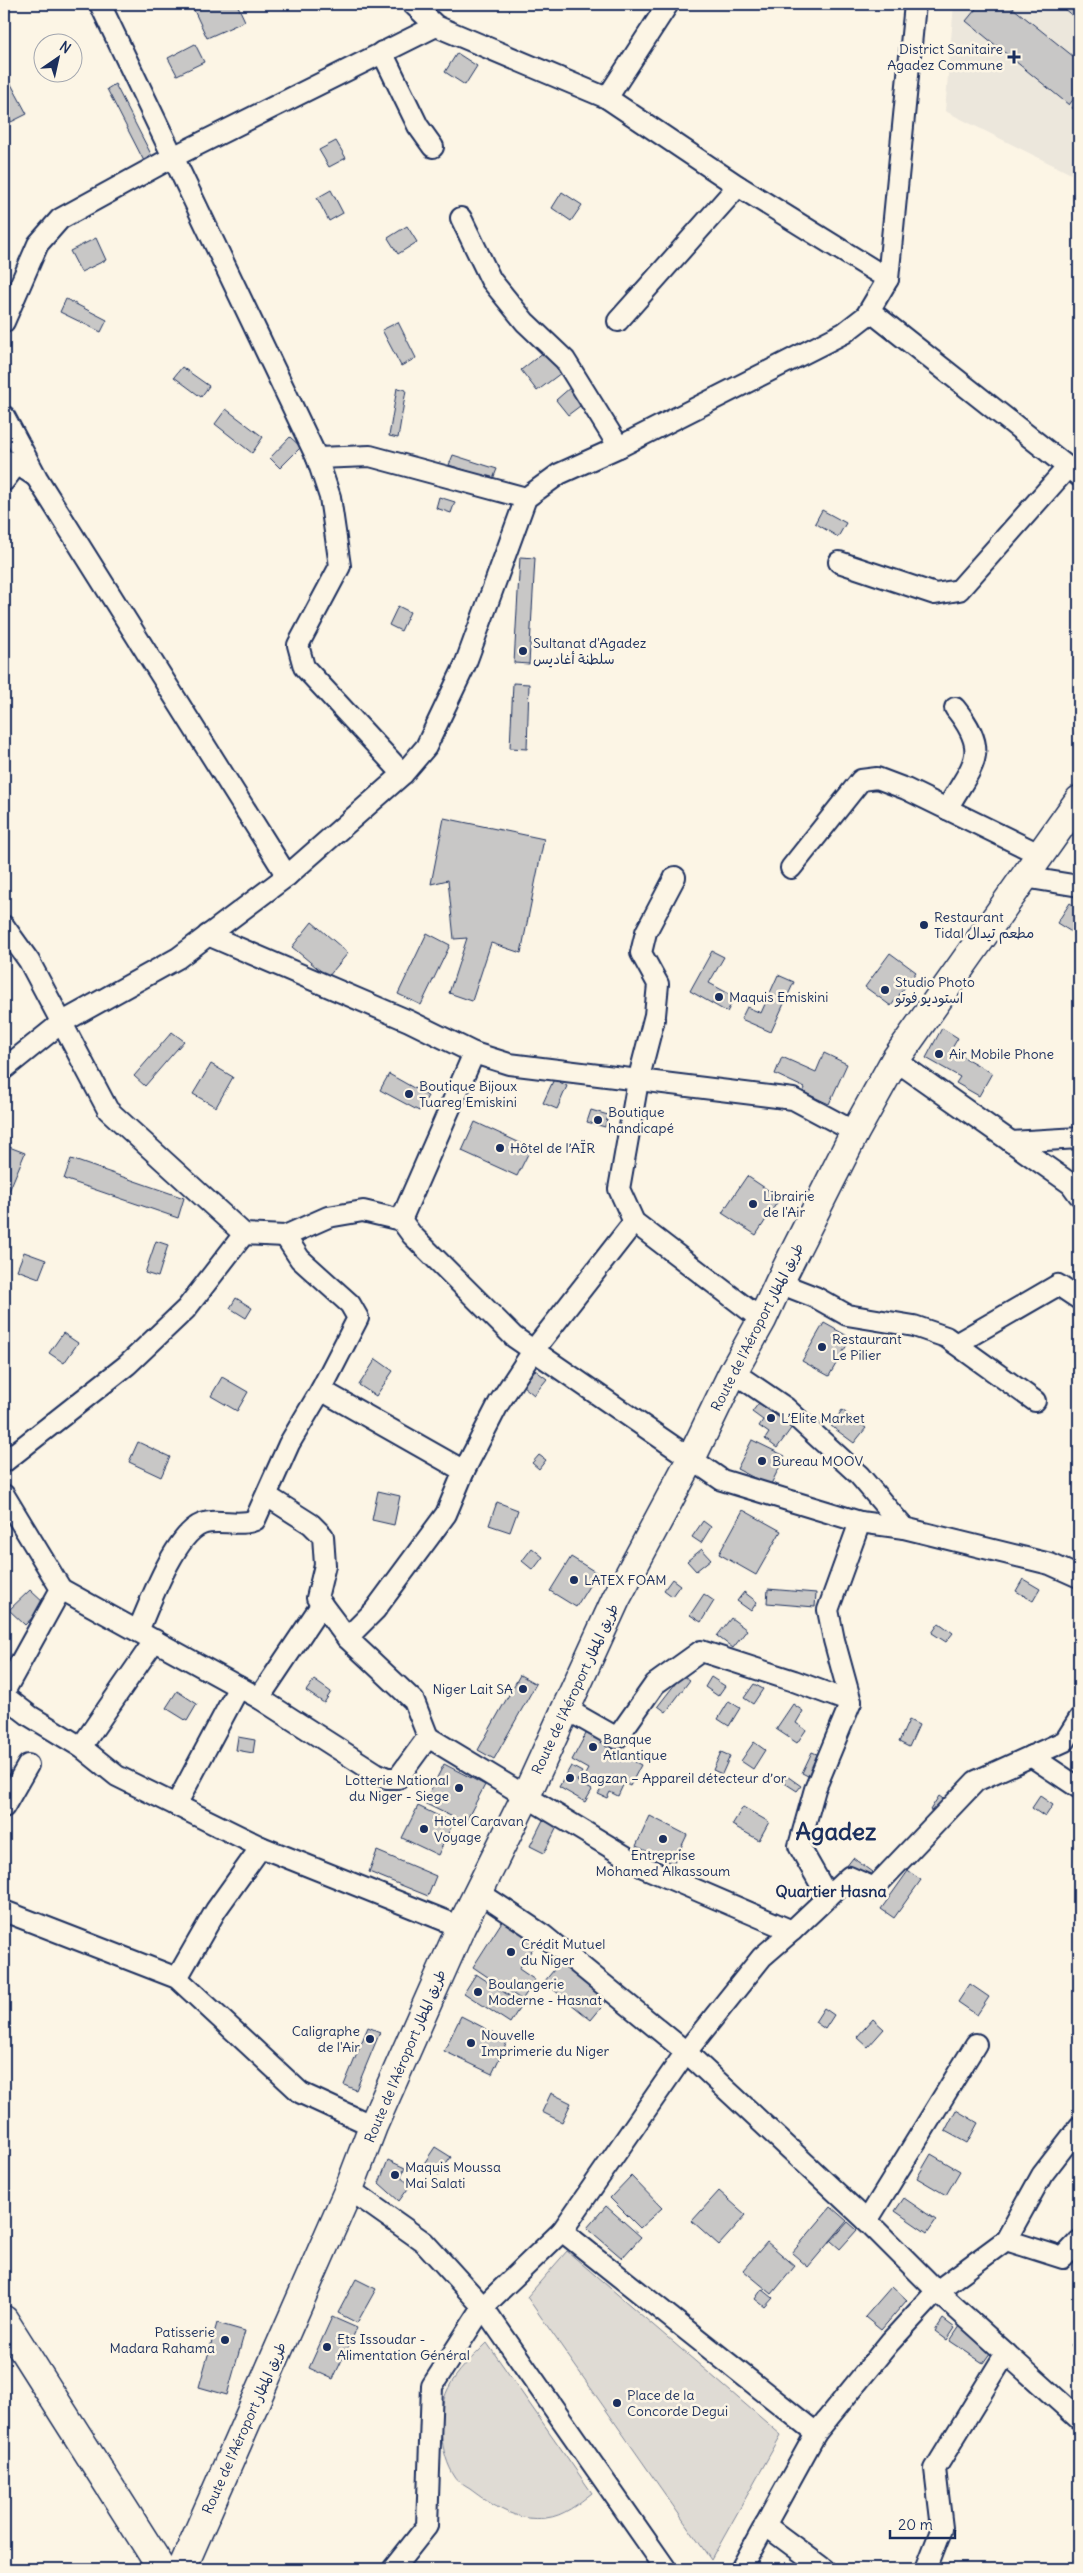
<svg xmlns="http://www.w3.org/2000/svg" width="1083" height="2573" font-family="Delius,'Playpen Sans Arabic',sans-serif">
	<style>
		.built { fill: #ece7dc }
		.green { fill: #dfdbd4; stroke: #7d8599 }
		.building { fill: #c8c7c6; stroke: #1b2f5e }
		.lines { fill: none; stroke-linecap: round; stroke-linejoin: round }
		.minor-casing { stroke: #1b2f5e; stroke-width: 24 }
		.secondary-casing { stroke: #1b2f5e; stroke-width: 31 }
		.primary-casing { stroke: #1b2f5e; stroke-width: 31 }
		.minor { stroke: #fcf5e5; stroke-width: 20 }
		.secondary { stroke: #fcf5e5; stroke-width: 28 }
		.primary { stroke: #fcf5e5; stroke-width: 28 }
		.poi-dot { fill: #1b2f5e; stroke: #fcf5e5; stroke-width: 2 }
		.labels { text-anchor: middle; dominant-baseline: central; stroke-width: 5; stroke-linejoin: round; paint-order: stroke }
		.poi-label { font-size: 14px; fill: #1b2f5e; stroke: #fcf5e5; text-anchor: start }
		.street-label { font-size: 14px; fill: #1b2f5e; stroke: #fcf5e5 }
		.quarter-label { font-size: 16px; font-weight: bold; fill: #1b2f5e; stroke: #fcf5e5 }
		.town-label { font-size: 24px; font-weight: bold; fill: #1b2f5e; stroke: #fcf5e5 }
	</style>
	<rect width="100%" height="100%" fill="#fcf5e5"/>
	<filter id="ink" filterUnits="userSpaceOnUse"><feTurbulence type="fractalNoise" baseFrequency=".02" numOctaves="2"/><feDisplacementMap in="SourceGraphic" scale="10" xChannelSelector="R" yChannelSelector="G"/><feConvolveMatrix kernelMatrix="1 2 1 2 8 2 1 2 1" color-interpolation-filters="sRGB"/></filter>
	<g filter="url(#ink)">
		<!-- built -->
		<path class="built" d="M954 4H1079V178L945 111Z"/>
		<!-- green -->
		<g class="green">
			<path d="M567 2251 781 2435 711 2560 527 2297Z"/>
			<path d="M487 2343 592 2493C578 2504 564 2516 546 2518 517 2522 491 2505 470 2489 465 2486 458 2482 455 2477 440 2455 436 2413 448 2389 456 2372 473 2357 487 2343Z"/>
		</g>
		<!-- building -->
		<g class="building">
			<path d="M198 4H237L245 21 207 38 192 6Z"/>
			<path d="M980 4H1008L1079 61V92L1069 105 966 21Z"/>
			<path d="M1058 4H1079V21Z"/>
			<path d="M195 44 204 62 177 75 168 58Z"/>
			<path d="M457 53 477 66 465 85 445 72Z"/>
			<path d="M11 84 27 114 11 122 4 108V88Z"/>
			<path d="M115 84 154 160 146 165 107 89Z"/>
			<path d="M1079 99V114L1072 108Z"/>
			<path d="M336 141 346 158 329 167 319 150Z"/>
			<path d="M331 190 343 213 329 221 317 198Z"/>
			<path d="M562 192 582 205 571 221 552 208Z"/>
			<path d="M407 226 417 242 398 254 388 238Z"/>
			<path d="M96 238 106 260 81 272 70 251Z"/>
			<path d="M66 299 107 320 101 332 60 312Z"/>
			<path d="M398 322 416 358 401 366 382 330Z"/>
			<path d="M544 352 561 373 537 391 521 370Z"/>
			<path d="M182 367 209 386 201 397 174 377Z"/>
			<path d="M571 387 584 403 568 415 556 400Z"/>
			<path d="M397 388 406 390 398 438 389 436Z"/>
			<path d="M226 409 263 437 252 453 215 424Z"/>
			<path d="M290 437 301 447 280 468 270 458Z"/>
			<path d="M453 455 497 469 493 479 449 465Z"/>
			<path d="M439 497 455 502 451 513 436 508Z"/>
			<path d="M822 510 846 523 838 537 815 523Z"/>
			<path d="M520 557 535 558 529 664 514 663Z"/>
			<path d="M398 606 410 612 401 631 389 625Z"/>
			<path d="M513 683 529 684 527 749 510 748Z"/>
			<path d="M444 818 544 839 521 953 491 943 472 1001 449 993 467 938 454 939 448 880 431 884Z"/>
			<path d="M1070 903 1079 909 1078 936 1057 923Z"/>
			<path d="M312 922 348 953 328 977 292 947Z"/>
			<path d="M427 933 450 945 421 1005 398 994Z"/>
			<path d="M712 951 724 957 709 983 735 997 727 1012 690 991Z"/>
			<path d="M890 953 916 972 891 1006 865 987Z"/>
			<path d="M778 975 794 982 771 1032 741 1019 747 1007 761 1013Z"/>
			<path d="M942 1028 958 1038 951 1050 992 1073 979 1096 956 1083 960 1077 926 1058Z"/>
			<path d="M172 1032 184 1041 145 1086 134 1076Z"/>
			<path d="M824 1053 847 1064 829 1104 803 1092 805 1088 775 1074 782 1057 816 1072Z"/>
			<path d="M211 1064 233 1077 216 1107 193 1094Z"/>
			<path d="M389 1074 428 1096 419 1111 380 1090Z"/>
			<path d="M554 1079 567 1086 557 1109 543 1103Z"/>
			<path d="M591 1110 608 1115 605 1127 587 1122Z"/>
			<path d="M475 1122 531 1148 517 1176 462 1151Z"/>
			<path d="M4 1145 25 1153 4 1203Z"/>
			<path d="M71 1159 184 1198 178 1218 64 1179Z"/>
			<path d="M747 1176 780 1198 756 1235 722 1213Z"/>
			<path d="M156 1241 168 1245 158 1277 145 1273Z"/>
			<path d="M24 1252 46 1260 39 1278 17 1270Z"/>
			<path d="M236 1298 252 1308 246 1318 230 1308Z"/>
			<path d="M824 1323 851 1338 829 1376 802 1361Z"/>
			<path d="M63 1333 78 1343 64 1363 49 1353Z"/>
			<path d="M376 1359 393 1371 376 1396 359 1385Z"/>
			<path d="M535 1370 547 1379 534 1395 523 1386Z"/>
			<path d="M222 1377 248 1392 237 1411 211 1396Z"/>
			<path d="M762 1399 795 1423 777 1448 765 1439 769 1433 759 1426 763 1420 752 1412Z"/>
			<path d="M842 1410 866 1428 854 1443 831 1426Z"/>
			<path d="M752 1440 785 1456 770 1486 737 1469Z"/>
			<path d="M138 1442 170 1457 161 1477 129 1462Z"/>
			<path d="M539 1455 546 1460 539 1469 532 1463Z"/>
			<path d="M378 1491 400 1496 394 1525 372 1520Z"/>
			<path d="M497 1502 518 1510 510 1532 489 1525Z"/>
			<path d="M743 1510 781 1531 756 1575 719 1554Z"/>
			<path d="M703 1521 711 1527 701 1543 692 1537Z"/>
			<path d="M532 1548 543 1557 533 1570 522 1561Z"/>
			<path d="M702 1549 711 1559 696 1571 687 1561Z"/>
			<path d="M571 1557 597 1573 576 1607 550 1591Z"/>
			<path d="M672 1579 680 1585 672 1596 664 1590Z"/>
			<path d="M1023 1579 1040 1589 1033 1601 1016 1591Z"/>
			<path d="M768 1589 816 1593 815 1607 767 1603Z"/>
			<path d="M30 1590 45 1604 25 1625 9 1610Z"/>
			<path d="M744 1592 757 1602 751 1611 737 1601Z"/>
			<path d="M704 1594 714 1601 701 1622 690 1615Z"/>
			<path d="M731 1618 747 1630 733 1648 717 1636Z"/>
			<path d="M939 1623 953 1633 946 1642 932 1633Z"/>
			<path d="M520 1675 536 1684 494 1759 478 1750Z"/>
			<path d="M682 1675 690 1680 666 1712 658 1706Z"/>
			<path d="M711 1677 725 1686 718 1696 705 1687Z"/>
			<path d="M314 1680 331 1692 324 1703 306 1691Z"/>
			<path d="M754 1684 763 1689 753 1704 744 1698Z"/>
			<path d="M177 1691 197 1704 187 1721 166 1708Z"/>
			<path d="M729 1701 740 1708 729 1726 718 1719Z"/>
			<path d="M793 1704 803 1711 796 1723 806 1730 797 1743 776 1729Z"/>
			<path d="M909 1720 919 1725 909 1747 899 1742Z"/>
			<path d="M587 1732 607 1743 605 1746 641 1765 630 1786 624 1783 618 1796 610 1792 607 1798 598 1794 602 1788 583 1778 588 1769 572 1760Z"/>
			<path d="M238 1737 255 1740 253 1753 236 1750Z"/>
			<path d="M754 1742 765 1750 753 1769 741 1761Z"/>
			<path d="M721 1752 730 1756 722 1774 713 1770Z"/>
			<path d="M812 1752 824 1757 814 1779 802 1773Z"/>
			<path d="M444 1764 485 1785 465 1823 424 1803Z"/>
			<path d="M571 1766 582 1772 577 1781 592 1790 585 1802 559 1787Z"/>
			<path d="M787 1776 801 1786 797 1791 783 1782Z"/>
			<path d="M939 1796 949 1803 940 1817 930 1810Z"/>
			<path d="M1040 1796 1053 1805 1045 1817 1032 1808Z"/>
			<path d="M418 1806 453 1823 438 1855 402 1838Z"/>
			<path d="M743 1807 769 1822 759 1840 732 1825Z"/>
			<path d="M650 1816 687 1835 673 1864 636 1846Z"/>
			<path d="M543 1820 557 1827 544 1853 530 1846Z"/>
			<path d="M377 1851 436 1876 428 1896 369 1872Z"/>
			<path d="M853 1858 872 1872 865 1881 846 1867Z"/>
			<path d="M908 1871 921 1880 894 1918 881 1909Z"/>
			<path d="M503 1920 537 1942 519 1969 535 1980 522 2000 473 1967Z"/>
			<path d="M563 1959 610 1997 591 2020 544 1982Z"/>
			<path d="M476 1974 522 2004 510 2023 464 1993Z"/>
			<path d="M970 1984 989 1997 977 2015 958 2002Z"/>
			<path d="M824 2008 834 2015 825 2029 815 2022Z"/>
			<path d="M461 2016 508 2040 492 2074 444 2051Z"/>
			<path d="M873 2019 884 2029 868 2047 857 2037Z"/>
			<path d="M368 2027 380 2032 356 2090 344 2085Z"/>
			<path d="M551 2093 571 2103 562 2122 542 2112Z"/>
			<path d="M956 2110 978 2123 967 2143 945 2131Z"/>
			<path d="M435 2147 451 2157 439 2175 423 2165Z"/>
			<path d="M931 2154 960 2171 946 2195 917 2178Z"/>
			<path d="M388 2160 405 2168 401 2176 410 2186 399 2201 379 2183Z"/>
			<path d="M631 2176 662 2208 640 2228 610 2198Z"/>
			<path d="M719 2191 746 2215 719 2245 692 2221Z"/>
			<path d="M904 2198 936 2220 927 2233 895 2211Z"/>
			<path d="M606 2206 641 2237 622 2258 587 2228Z"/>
			<path d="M831 2207 847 2221 808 2267 792 2253Z"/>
			<path d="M848 2222 857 2230 840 2249 831 2241Z"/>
			<path d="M767 2242 795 2266 772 2294 743 2270Z"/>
			<path d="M356 2279 376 2289 357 2323 338 2313Z"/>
			<path d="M892 2286 907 2300 881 2330 865 2317Z"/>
			<path d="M762 2289 773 2298 765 2307 755 2299Z"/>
			<path d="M332 2317 357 2328 333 2379 309 2368Z"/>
			<path d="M943 2319 955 2328 947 2340 935 2331Z"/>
			<path d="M217 2323 245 2331 227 2395 199 2387Z"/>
			<path d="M960 2326 993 2349 983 2363 950 2341Z"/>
			<path d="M1079 2337V2354L1071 2345Z"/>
		</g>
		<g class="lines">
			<!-- minor casing -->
			<g class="minor-casing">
				<g id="minor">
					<path d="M100 4 317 458 330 497 340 566 298 645 304 667 403 774"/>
					<path d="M413 4 436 26 607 98 738 186 888 279"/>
					<path d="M382 52 418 126 433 147"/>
					<path d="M607 98 668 4"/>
					<path d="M461 218 491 280 525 322 565 360 619 447"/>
					<path d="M870 311 1079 476"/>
					<path d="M618 321 738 186"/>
					<path d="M4 322 38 244 60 219 173 157 436 26"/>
					<path d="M4 416 37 478 287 876"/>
					<path d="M317 458 370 456 526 498"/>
					<path d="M4 460 17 464 35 476"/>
					<path d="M4 481 17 464"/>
					<path d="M839 562 935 594 959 590 1068 467"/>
					<path d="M947 809C972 764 992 754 955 708"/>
					<path d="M791 868 861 780 877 778 906 789 1041 855"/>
					<path d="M675 877 646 932 641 953 658 984 655 1015 638 1081 619 1189 634 1222 762 1320"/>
					<path d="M1024 877 1079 886"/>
					<path d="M4 926 29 961 108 1110 244 1234 285 1236 328 1217 363 1211 401 1220 412 1235 514 1337 722 1480 860 1522 904 1528 1050 1564 1079 1577"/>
					<path d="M208 935 409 1021 474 1053 509 1064 793 1099 855 1132"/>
					<path d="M895 1060 1071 1184 1079 1195"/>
					<path d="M4 1069 61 1023 178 958 287 876 403 774 426 747 465 665 526 498 559 474 619 447 844 333 866 316 888 279 915 4"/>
					<path d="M1011 1142 1079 1138"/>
					<path d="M401 1220 474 1053"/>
					<path d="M779 1283 815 1297 847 1315 914 1326 946 1337 1035 1401"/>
					<path d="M956 1344 1058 1285 1079 1299"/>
					<path d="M733 1372 786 1408 859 1475 904 1528"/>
					<path d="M321 1390 464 1471 499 1403 533 1351 634 1222"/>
					<path d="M4 1462 127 1365 186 1309 244 1234"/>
					<path d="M4 1495 61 1589 4 1692"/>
					<path d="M267 1496 311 1524 323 1536 325 1565 317 1598 347 1638 414 1701 428 1737"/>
					<path d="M61 1589 259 1698 376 1773 387 1778H398L428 1737 643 1867 792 1931 849 1877 874 1888 976 1781 1065 1741 1079 1719"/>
					<path d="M138 1631C149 1605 175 1534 202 1524 218 1518 239 1527 255 1520L289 1444 321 1390 358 1318 350 1304 300 1259 285 1236"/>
					<path d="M347 1638 375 1610 446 1514 464 1471"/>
					<path d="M4 1696 30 1716 81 1747 155 1640"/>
					<path d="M259 1698 322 1604"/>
					<path d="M566 1709 617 1738 655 1684 701 1651 794 1681 851 1702"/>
					<path d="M81 1747 117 1776 261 1847 461 1927"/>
					<path d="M1031 1756 1079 1788"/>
					<path d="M176 1805 239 1687"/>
					<path d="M4 1807 28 1765"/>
					<path d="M477 1891 543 1935 686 2052 867 2221 937 2291 1079 2419"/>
					<path d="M828 1897 799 1846 815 1789 851 1702 834 1640 828 1610 860 1522"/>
					<path d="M4 1911 177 1978 301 2093 373 2126"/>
					<path d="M177 1978 216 1910 261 1847"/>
					<path d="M349 2189 424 2242 483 2307 666 2569"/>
					<path d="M867 2221 976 2044"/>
					<path d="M562 2231 816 2433"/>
					<path d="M1006 2240 1063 2258 1079 2241"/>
					<path d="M765 2525 824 2569"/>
					<path d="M393 2569 427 2526 432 2386 483 2307 562 2231 686 2052 762 1957 792 1931"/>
					<path d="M741 2569 816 2433 890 2342 937 2291 1006 2240 1042 2175 1079 2127"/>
					<path d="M926 2569 942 2528 935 2469 1006 2353"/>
				</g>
			</g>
			<!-- secondary casing -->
			<g class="secondary-casing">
				<path id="secondary" d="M182 2569 349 2189 373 2126 461 1927 526 1796 616 1599 691 1459 733 1372 762 1320 779 1283 855 1132 895 1060 1079 800"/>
			</g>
			<!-- primary casing -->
			<g class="primary-casing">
				<path id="primary" d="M4 2320 162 2569"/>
			</g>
			<!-- minor -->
			<use href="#minor" class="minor"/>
			<!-- secondary -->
			<use href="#secondary" class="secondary"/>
			<!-- primary -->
			<use href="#primary" class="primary"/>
		</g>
	</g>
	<!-- markers -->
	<g class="poi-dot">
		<path d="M1011.5 49.5h5v5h5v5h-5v5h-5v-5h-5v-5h5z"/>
		<circle cx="523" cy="651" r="5"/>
		<circle cx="924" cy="925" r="5"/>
		<circle cx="885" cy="990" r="5"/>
		<circle cx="719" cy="997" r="5"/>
		<circle cx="939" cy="1054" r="5"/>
		<circle cx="409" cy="1094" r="5"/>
		<circle cx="598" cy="1120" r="5"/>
		<circle cx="500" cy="1148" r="5"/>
		<circle cx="753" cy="1204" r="5"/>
		<circle cx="822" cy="1347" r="5"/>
		<circle cx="771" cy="1418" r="5"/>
		<circle cx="762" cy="1461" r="5"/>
		<circle cx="574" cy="1580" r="5"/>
		<circle cx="523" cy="1689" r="5"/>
		<circle cx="593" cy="1747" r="5"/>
		<circle cx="570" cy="1778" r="5"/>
		<circle cx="459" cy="1788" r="5"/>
		<circle cx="424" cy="1829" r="5"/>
		<circle cx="663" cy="1839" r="5"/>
		<circle cx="511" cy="1952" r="5"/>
		<circle cx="478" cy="1992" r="5"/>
		<circle cx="370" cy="2039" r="5"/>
		<circle cx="471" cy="2043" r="5"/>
		<circle cx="395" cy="2175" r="5"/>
		<circle cx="225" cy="2340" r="5"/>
		<circle cx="327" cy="2347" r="5"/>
		<circle cx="617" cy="2403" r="5"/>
	</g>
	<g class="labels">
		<!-- poi labels -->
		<g class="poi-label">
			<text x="1003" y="49" text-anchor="end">District Sanitaire<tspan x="1003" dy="16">Agadez Commune</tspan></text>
			<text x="533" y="643">Sultanat d'Agadez<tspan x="533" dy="16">سلطنة أغاديس</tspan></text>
			<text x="934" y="917">Restaurant<tspan x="934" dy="16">Tidal مطعم تيدال</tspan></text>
			<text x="895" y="982">Studio Photo<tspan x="895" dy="16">استوديو فوتو</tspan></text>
			<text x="729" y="997">Maquis Emiskini</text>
			<text x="949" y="1054">Air Mobile Phone</text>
			<text x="419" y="1086">Boutique Bijoux<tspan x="419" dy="16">Tuareg Emiskini</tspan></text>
			<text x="608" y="1112">Boutique<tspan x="608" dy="16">handicapé</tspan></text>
			<text x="510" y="1148">Hôtel de l’AÏR</text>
			<text x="763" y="1196">Librairie<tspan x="763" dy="16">de l'Air</tspan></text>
			<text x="832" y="1339">Restaurant<tspan x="832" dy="16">Le Pilier</tspan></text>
			<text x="781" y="1418">L’Elite Market</text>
			<text x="772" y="1461">Bureau MOOV</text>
			<text x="584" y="1580">LATEX FOAM</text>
			<text x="513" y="1689" text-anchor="end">Niger Lait SA</text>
			<text x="603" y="1739">Banque<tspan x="603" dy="16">Atlantique</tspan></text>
			<text x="580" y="1778">Bagzan – Appareil détecteur d’or</text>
			<text x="449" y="1780" text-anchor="end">Lotterie National<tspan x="449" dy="16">du Niger - Siege</tspan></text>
			<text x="434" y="1821">Hotel Caravan<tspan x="434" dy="16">Voyage</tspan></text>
			<text x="663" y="1855" text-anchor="middle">Entreprise<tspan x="663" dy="16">Mohamed Alkassoum</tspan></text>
			<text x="521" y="1944">Crédit Mutuel<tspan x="521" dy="16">du Niger</tspan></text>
			<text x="488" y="1984">Boulangerie<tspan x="488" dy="16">Moderne - Hasnat</tspan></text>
			<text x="360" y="2031" text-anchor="end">Caligraphe<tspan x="360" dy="16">de l'Air</tspan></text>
			<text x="481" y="2035">Nouvelle<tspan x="481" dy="16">Imprimerie du Niger</tspan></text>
			<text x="405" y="2167">Maquis Moussa<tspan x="405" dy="16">Mai Salati</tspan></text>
			<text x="215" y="2332" text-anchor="end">Patisserie<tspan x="215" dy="16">Madara Rahama</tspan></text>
			<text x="337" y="2339">Ets Issoudar -<tspan x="337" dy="16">Alimentation Général</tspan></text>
			<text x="627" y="2395">Place de la<tspan x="627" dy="16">Concorde Degui</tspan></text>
		</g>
		<!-- street labels -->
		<g class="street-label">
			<text transform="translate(757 1327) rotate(-63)">Route de l'Aéroport طريق المطار</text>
			<text transform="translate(575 1689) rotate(-65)">Route de l'Aéroport طريق المطار</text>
			<text transform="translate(405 2056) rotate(-67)">Route de l'Aéroport طريق المطار</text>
			<text transform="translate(244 2428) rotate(-66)">Route de l'Aéroport طريق المطار</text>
		</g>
		<!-- quarter labels -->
		<g class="quarter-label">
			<text x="831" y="1891">Quartier Hasna</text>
		</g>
		<!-- town labels -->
		<g class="town-label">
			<text x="836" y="1831">Agadez</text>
		</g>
	</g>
	<!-- margin -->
	<rect width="1083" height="2573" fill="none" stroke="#fcf5e5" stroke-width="20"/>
	<rect x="10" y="10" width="1063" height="2553" fill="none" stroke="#1b2f5e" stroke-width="2" filter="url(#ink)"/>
	<!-- north arrow -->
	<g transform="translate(58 58) rotate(34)"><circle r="24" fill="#fcf5e5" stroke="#a2a6af"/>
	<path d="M0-4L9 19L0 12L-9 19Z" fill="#1b2f5e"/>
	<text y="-8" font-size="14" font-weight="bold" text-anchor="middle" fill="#1b2f5e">N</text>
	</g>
	<!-- scale -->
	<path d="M890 2530v8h65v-8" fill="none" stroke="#1b2f5e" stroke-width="2.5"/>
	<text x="898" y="2530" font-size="15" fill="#1b2f5e" stroke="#fcf5e5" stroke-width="4" paint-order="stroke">20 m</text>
</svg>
